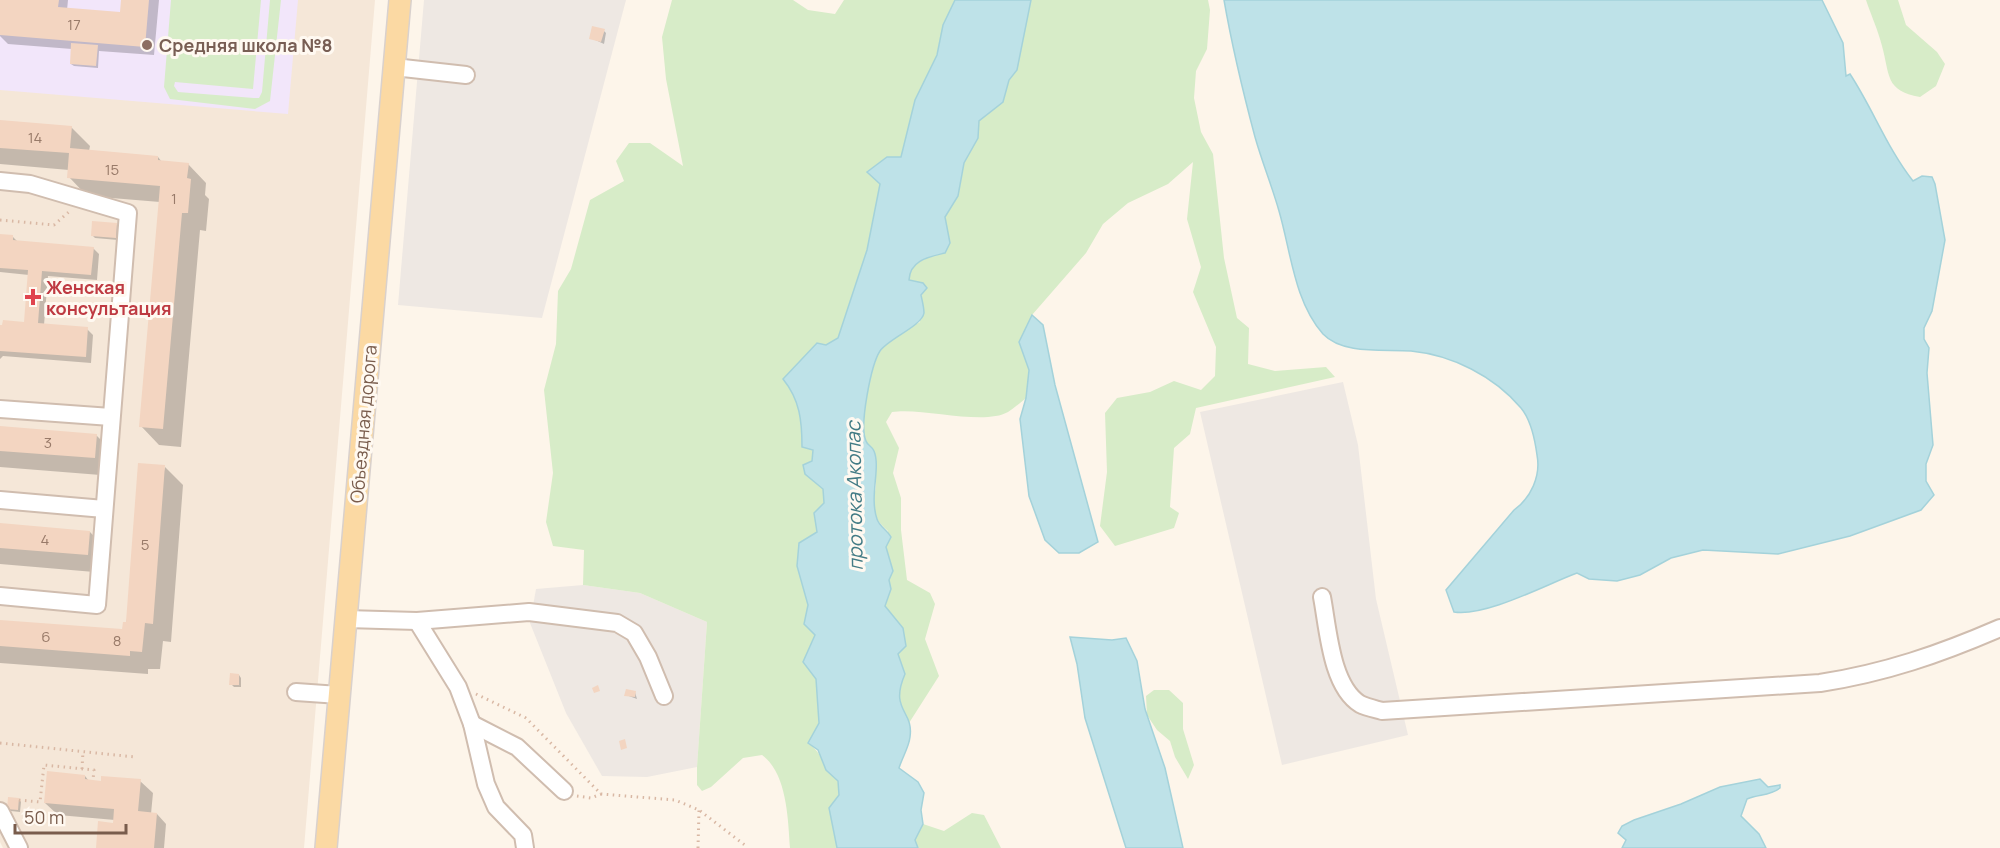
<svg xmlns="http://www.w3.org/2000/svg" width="2000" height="848" font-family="Manrope,sans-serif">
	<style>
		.residential { fill: #f5e7d8 }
		.industrial { fill: #eee8e3 }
		.education { fill: #f2e6fa }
		.green { fill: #d7ecc8 }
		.water { fill: #bee2e8; stroke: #a4d2da; stroke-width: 1.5 }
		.shadow { fill: #0003 }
		.building { fill: #f3d5c1 }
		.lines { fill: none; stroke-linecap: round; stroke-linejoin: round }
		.minor-casing { stroke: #d0bdaf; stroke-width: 20 }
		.major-casing { stroke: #d9d1cd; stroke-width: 24 }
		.path { stroke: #d9b8a4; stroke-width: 3; stroke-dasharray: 1.5 4.5; stroke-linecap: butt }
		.minor { stroke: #fff; stroke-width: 16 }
		.major { stroke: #fbd9a3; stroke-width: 21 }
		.education-dot { fill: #8d6e63; stroke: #fff9f1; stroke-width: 2 }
		.health-dot { fill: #e0444e; stroke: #fff9f1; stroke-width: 2 }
		.labels { text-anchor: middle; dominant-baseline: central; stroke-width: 6; stroke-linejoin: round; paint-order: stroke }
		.number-label { font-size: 15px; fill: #987a69 }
		.education-label { font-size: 18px; font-weight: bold; fill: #785e54; stroke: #fff9f1; text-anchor: start }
		.health-label { font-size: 18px; font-weight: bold; fill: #be3a42; stroke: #fff9f1; text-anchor: start }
		.street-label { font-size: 18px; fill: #795c4c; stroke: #fff9f1 }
		.water-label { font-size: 20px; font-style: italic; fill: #427b85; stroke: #fff9f1 }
	</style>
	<rect width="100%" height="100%" fill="#fdf5ea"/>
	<!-- residential -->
	<path class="residential" d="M0 0H375L304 848H3L0 842Z"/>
	<!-- industrial -->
	<g class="industrial">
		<path d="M424 0H626L542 318 398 305Z"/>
		<path d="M1343 382 1358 445 1376 599 1408 735 1282 765 1200 412Z"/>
		<path d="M583 585 640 593 707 622 697 767 647 777 602 776 566 713 530 623 536 589Z"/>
	</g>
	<!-- education -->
	<path class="education" d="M0 0H298L288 114 0 90Z"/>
	<!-- green -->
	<g class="green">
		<path d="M171 0H261L253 89 175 82 174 86 178 92 254 98H259L262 92 270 0H281L270 101 255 109 170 99 164 87Z"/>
		<path d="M672 0H793L808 10 835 14 844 0H955L943 25 937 55 915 100 901 157 880 184 867 250 838 338 826 345 793 392 802 420V447L813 450 812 461 805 474 823 489 824 503 814 513 818 532 797 566 808 605 804 624 815 635 803 662 816 678 819 724 808 743C824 754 822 767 838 781L839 795 829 808 837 848H790C788 819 787 773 762 755L743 758 711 787 702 791 697 785V767L707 622 640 593 583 585 584 550 553 546 546 522 553 473 544 390 556 344 558 291 571 269 590 200 624 181 616 161 629 143H650L683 166 666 79 662 37Z"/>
		<path d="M1031 0H1208L1210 10 1207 49 1196 71 1194 98 1201 132 1213 154 1224 258 1237 318 1249 328 1248 364 1275 371 1326 367 1335 377 1196 408 1190 434 1174 448 1170 507 1179 513 1174 528 1115 546 1100 526 1107 472 1105 413 1117 398 1150 392 1174 381 1201 390 1215 376 1216 347 1193 292 1201 267 1187 219 1193 162 1168 184 1128 203 1103 224 1086 253 1032 315 1019 342 1029 370 1026 398C1020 403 1014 408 1008 412 983 426 922 407 892 412L886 422 899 448 893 473 901 498V530L907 580 930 593 935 604 925 639 939 676 909 723C899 704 896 694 905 674L898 654 903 628 885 606 891 589 888 580 893 571 886 547 888 531C864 510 877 501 876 477 875 460 864 445 863 428 863 411 871 366 880 352 888 339 908 328 920 322L923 283 908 280C911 260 929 257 945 253L950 243 945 217 958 196 964 163 978 138 979 121 1003 102 1009 80 1017 70Z"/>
		<path d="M1866 0H1898L1906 25 1937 52 1945 64 1936 86 1920 97C1885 91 1890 75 1882 46 1878 30 1871 15 1866 0Z"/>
		<path d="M1154 690H1169L1183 703V729L1194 765 1188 779 1175 757 1170 741 1157 730 1147 715 1146 696Z"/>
		<path d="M972 813 984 815 1001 848H918L915 840 923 824 944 831Z"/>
	</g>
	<!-- water -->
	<g class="water">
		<path d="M955 0H1031L1017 70 1009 80 1003 102 979 121 978 138 964 163 958 196 945 217 950 243 945 253C929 257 910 260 909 280L923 283 927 288 921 295C922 300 924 307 924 313 922 326 888 339 880 351 871 365 859 426 866 441 867 445 873 447 874 451 881 468 869 496 877 519 879 526 887 530 891 537L886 547 893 571 889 580 891 589 885 606 903 628 906 646 898 654 905 674C889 711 914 710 910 737 909 747 902 758 899 768L918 782 924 793 921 810 923 824 915 840 918 848H837L829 808 839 795 838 781 826 770 818 750 808 743 819 723 816 679 803 662 815 635 804 624 808 605 797 566 799 543 817 532 814 513 824 503 823 489 805 474 803 465 812 461 813 450 802 447C802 421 800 400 783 379L817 343 826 345 838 338 867 250 880 184 867 172 887 157H901L915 100 937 55 943 25Z"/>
		<path d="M1224 0H1822L1843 43 1846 76 1850 74C1873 109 1887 148 1913 181L1922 176 1932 177 1935 184 1945 240 1932 311 1924 328V339L1929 348 1927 373 1933 445 1926 464V481L1934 495 1921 510 1850 536 1778 554 1703 550 1671 558 1640 575 1617 581 1589 579 1577 573C1547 584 1486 617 1454 612L1446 590 1514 510C1531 498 1541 476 1537 455 1535 440 1531 420 1521 408 1494 376 1452 355 1411 351 1384 349 1343 355 1323 334 1294 301 1291 252 1279 211 1272 186 1262 162 1255 137 1243 92 1232 46 1224 0Z"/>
		<path d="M1032 315 1043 325 1055 385 1098 542 1079 553H1059L1045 540 1029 496 1020 419 1026 398 1029 370 1019 342Z"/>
		<path d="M1070 637 1112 640 1126 638 1137 661 1145 709 1165 768 1183 848H1126L1085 718 1077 664Z"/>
		<path d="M1760 779 1768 787 1780 785V788C1770 796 1759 794 1747 799L1741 816 1759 834 1766 848H1622L1626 840 1618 833 1622 826 1634 820 1681 804 1720 787Z"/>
	</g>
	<!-- shadow -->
	<g class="shadow">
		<path d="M1 0H68L67 10 121 14 122 0H159L154 55 99 51 98 68 74 66 71 64 72 49 8 44 0 36Z"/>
		<path d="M604 31 606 33 604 44 591 38Z"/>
		<path d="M0 121 71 127 90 146 89 151 158 157 162 162 188 164 206 183 205 195 209 199 206 231 200 230 181 447 159 445 141 426 160 202 87 196 69 177V170L0 164Z"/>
		<path d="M116 224 119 227 118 240 95 238 93 236Z"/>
		<path d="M0 236 13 237 18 242 93 248 99 254 97 280 48 276 44 325 87 329 93 335 91 363 3 356 0 359V326L25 324 29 275 0 272Z"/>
		<path d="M0 427 96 435 115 454 113 476 0 467Z"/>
		<path d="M165 467 183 485 171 642 163 641 160 669H148V674L0 663V621L124 631Z"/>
		<path d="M0 525 90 532 108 551 106 573 0 564Z"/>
		<path d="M239 675 241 678V687H234L231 684Z"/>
		<path d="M635 692 637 699 626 695Z"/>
		<path d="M85 776 89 781 102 782 140 781 153 793 151 814H157L166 824 164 848H98L115 820 58 815 45 803Z"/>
		<path d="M19 799 21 802 20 812 11 811 9 808Z"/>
	</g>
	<!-- building -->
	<g class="building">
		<path d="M0 0H59L58 7 120 12 121 0H149L145 47 0 35Z"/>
		<path d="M592 26 605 29 601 42 589 39Z"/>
		<path d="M71 43 98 45 96 66 70 64Z"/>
		<path d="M0 120 72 126 70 148 158 156V160L189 163 187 178 191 179 188 213H182L163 429 139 427 160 186 67 178 69 153 0 148Z"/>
		<path d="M92 221 117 223 116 238 91 236Z"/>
		<path d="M0 234 13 235V240L94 247 91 275 42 271 38 323 88 327 86 357 0 351V325H2L3 320 24 322 28 270 0 268Z"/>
		<path d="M0 426 97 434 95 458 0 451Z"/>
		<path d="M138 463 165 465 153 624 145 623 142 652 130 651V656L0 646V620L122 629 123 622H126Z"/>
		<path d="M0 523 90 531 88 555 0 548Z"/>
		<path d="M230 673 239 674V685H229Z"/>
		<path d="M598 685 600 691 594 693 592 688Z"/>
		<path d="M626 689 636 691 635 697 624 696Z"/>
		<path d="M625 739 627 748 621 750 619 741Z"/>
		<path d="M47 771 85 775V779L101 781V776L141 779 138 811 157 813 154 848H96L98 821 113 823 114 809 44 803Z"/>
		<path d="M8 797 19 798 18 810 7 809Z"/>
	</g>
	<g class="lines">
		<!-- minor casing -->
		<g class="minor-casing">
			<g id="minor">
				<path d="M394 67 466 75"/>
				<path d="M0 181 30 184 128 213 97 605 0 596"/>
				<path d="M0 409 111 417"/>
				<path d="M0 500 104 509"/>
				<path d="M1322 597C1328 628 1331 686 1360 704 1366 707 1375 709 1382 711L1820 683C1885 673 1940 654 2000 628"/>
				<path d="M346 619 417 621 529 612 617 623 634 633 648 657 664 696"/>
				<path d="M417 621 458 687 472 724 486 784 496 807 523 835 525 848"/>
				<path d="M296 692 339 695"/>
				<path d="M472 724 517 747 564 791"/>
				<path d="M0 811 19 848"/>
			</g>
		</g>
		<!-- major casing -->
		<g class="major-casing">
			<path id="major" d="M326 848 400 0"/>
		</g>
		<!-- path -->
		<g class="path">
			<path d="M0 220 54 225 71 210"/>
			<path d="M476 694 526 718 601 794 675 800 699 810 746 846"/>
			<path d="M0 743 135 757"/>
			<path d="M82 769 83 751"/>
			<path d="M577 796 591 798 601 794"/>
			<path d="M19 800 40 802 44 765 94 770 93 780"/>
			<path d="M698 848 699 810"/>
		</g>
		<!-- minor -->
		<use href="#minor" class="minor"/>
		<!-- major -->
		<use href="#major" class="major"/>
	</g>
	<!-- markers -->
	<circle class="education-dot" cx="147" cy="45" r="6"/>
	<path class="health-dot" d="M30 288h6v6h6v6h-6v6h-6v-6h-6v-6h6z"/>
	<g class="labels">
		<!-- number labels -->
		<g class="number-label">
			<text x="74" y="24">17</text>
			<text x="35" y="137">14</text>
			<text x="112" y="169">15</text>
			<text x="174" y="198">1</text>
			<text x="48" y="442">3</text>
			<text x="45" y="539">4</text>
			<text x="145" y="544">5</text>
			<text x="46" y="636">6</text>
			<text x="117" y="640">8</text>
		</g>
		<!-- education labels -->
		<g class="education-label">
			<text x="159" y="45">Средняя школа №8</text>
		</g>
		<!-- health labels -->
		<g class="health-label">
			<text x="46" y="287">Женская<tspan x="46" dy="21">консультация</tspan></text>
		</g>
		<!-- street labels -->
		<g class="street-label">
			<text transform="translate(363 424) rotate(-85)">Объездная дорога</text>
		</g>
		<!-- water labels -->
		<g class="water-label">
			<text transform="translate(854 496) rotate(-91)">протока Акопас</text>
		</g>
	</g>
	<!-- scale -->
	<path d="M15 824v9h111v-9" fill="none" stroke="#795c4c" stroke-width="3"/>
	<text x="24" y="824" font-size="18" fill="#795c4c" stroke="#fff9f1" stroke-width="4.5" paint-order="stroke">50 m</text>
</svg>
